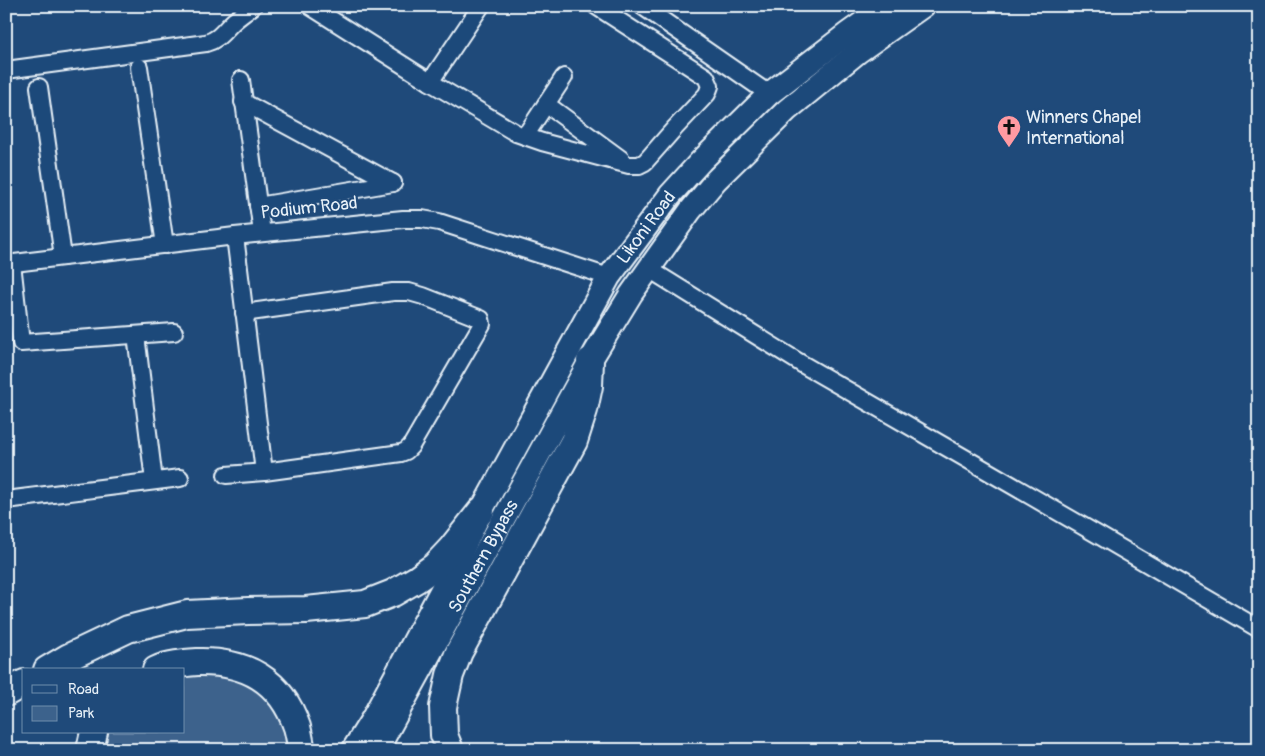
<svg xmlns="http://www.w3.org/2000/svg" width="1265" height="756" font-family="Pangolin,sans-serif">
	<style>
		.green { fill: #3c628c; stroke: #92aac2 }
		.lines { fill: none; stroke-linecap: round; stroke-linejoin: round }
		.minor-casing { stroke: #e8f1f8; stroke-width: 20 }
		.secondary-casing { stroke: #e8f1f8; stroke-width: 26 }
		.trunk-casing { stroke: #e8f1f8; stroke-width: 30 }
		.minor { stroke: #1f4a7a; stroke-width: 16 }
		.secondary { stroke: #1f4a7a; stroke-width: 22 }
		.trunk { stroke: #1f4a7a; stroke-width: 26 }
		.labels { text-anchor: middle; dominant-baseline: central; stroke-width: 4.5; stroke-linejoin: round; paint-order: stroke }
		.poi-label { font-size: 18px; fill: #e8f1f8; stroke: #1f4a7a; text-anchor: start }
		.street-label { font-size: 18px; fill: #e8f1f8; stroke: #1f4a7a }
	</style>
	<rect width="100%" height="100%" fill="#1f4a7a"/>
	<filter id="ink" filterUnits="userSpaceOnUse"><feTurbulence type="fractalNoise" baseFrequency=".02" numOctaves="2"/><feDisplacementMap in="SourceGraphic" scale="10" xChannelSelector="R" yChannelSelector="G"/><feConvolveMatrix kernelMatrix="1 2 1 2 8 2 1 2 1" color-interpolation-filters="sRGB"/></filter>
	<g filter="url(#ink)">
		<!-- green -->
		<path class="green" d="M199 672 234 679 256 690 275 710 285 727 290 750H103L109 732H184V674Z"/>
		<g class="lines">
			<!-- minor casing -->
			<g class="minor-casing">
				<g id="minor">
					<path d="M310 6 430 82 516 133 542 142 629 165H639L645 162 674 129 707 94 710 86 706 77 596 6"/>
					<path d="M642 6 769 94"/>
					<path d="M139 67 165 245"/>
					<path d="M6 70 206 43C220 39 224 30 234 21 240 16 247 11 253 6"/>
					<path d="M241 80 262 233"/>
					<path d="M430 82 481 6"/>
					<path d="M39 87 63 257"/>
					<path d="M243 102 393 183"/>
					<path d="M546 104 621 159"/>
					<path d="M525 136 564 77"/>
					<path d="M258 206 393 183"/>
					<path d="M235 236 264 472"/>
					<path d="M12 263 21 343 174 332"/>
					<path d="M6 264 235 236 403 219H422L439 222 609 277"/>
					<path d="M649 269 802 364 1100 536 1259 629"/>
					<path d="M136 335 154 481"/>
					<path d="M226 475 264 472 401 453 406 451 411 446 482 324 481 319 423 296 409 292H393L244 313"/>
					<path d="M6 500 180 478"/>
				</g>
			</g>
			<!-- secondary casing -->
			<g class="secondary-casing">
				<g id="secondary">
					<path id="s1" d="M353 750 373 718 456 563 481 511 609 277 670 195 701 161 769 94 847 34 886 6"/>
					<path id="s2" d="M377 750 590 361 631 294 690 211 716 180 787 110 858 52 923 6"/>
				</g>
			</g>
			<!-- trunk casing -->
			<g class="trunk-casing">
				<g id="trunk">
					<path d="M47 670 69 657 128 629 187 614 248 611 306 610 365 604 393 593 417 579 435 566 451 549 481 511"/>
					<path d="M156 670C169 664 184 663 198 662 246 661 281 680 297 727 299 734 300 742 302 750"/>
					<path d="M6 693 24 683"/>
					<path d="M90 750 94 732"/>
					<path d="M450 750 444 735 443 707 450 675 459 652 574 441 584 410 589 386 590 361"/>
				</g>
			</g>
			<!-- minor -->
			<use href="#minor" class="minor"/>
			<!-- secondary -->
			<use href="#secondary" class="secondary"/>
			<!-- trunk -->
			<use href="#trunk" class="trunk"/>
		</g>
	</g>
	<!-- icons -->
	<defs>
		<g id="church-pin" transform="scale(1.25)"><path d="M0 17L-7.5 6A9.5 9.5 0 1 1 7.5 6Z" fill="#ff9aa2" stroke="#1f4a7a"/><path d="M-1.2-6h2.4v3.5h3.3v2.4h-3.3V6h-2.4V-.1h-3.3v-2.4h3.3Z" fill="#111"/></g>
	</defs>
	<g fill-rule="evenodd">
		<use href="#church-pin" x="1009" y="127"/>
	</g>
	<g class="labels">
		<!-- poi labels -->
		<g class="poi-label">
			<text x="1026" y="117">Winners Chapel<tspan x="1026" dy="21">International</tspan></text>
		</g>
		<!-- street labels -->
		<g class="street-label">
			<text transform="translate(309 208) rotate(-6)">Podium Road</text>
			<text stroke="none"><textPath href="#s1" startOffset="600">Likoni Road</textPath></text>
			<text stroke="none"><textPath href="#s2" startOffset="221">Southern Bypass</textPath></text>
		</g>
	</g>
	<!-- margin -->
	<rect width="1265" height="756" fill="none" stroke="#1f4a7a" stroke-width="25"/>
	<rect x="12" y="12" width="1240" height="731" fill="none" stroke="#e8f1f8" stroke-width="2" filter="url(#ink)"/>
	<!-- legend -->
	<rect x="22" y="668" width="162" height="65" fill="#1f4a7a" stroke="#6f8dac"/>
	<rect x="32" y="685" width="25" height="8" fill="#1f4a7a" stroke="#6f8dac"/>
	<text x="68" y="694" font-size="15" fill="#e8f1f8">Road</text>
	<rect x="32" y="706" width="25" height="15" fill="#3c628c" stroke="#6f8dac"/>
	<text x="68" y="718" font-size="15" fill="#e8f1f8">Park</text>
</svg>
